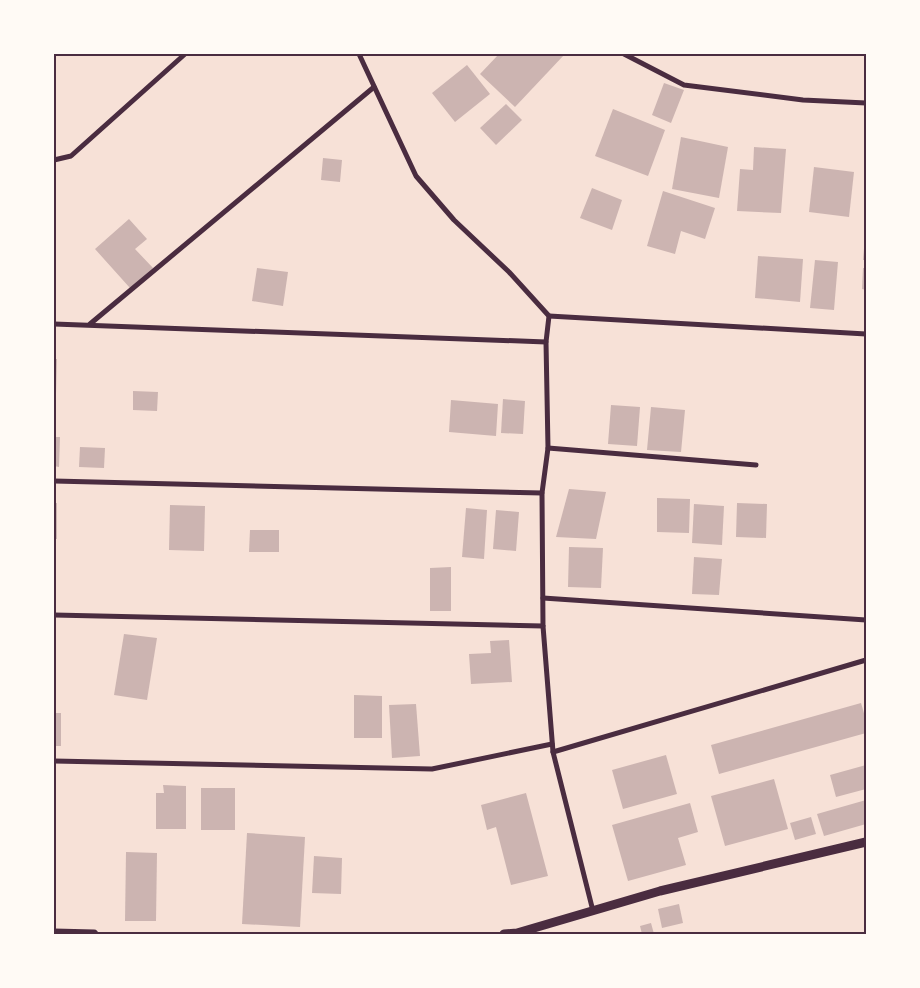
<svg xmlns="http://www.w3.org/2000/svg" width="920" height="988" font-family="Ubuntu,sans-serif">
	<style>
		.building { fill: #ccb4b1 }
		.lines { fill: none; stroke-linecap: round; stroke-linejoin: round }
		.minor { stroke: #4a2c40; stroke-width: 5 }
		.tertiary { stroke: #4a2c40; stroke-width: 9 }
		.neatline { fill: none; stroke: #4a2c40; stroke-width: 2 }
	</style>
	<rect width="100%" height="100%" fill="#f7e1d7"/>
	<!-- building -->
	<g class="building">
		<path d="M499 54H562L564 55 515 107 480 74Z"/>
		<path d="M467 65 490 94 455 122 432 93Z"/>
		<path d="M664 83 684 90 671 123 652 115Z"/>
		<path d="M506 104 522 120 496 145 480 128Z"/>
		<path d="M613 109 665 130 648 176 595 156Z"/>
		<path d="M681 137 728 147 719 198 672 189Z"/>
		<path d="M754 147 786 149 781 213 737 211 740 169 753 170Z"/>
		<path d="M323 158 342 160 340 182 321 180Z"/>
		<path d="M814 167 854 172 849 217 809 212Z"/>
		<path d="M592 188 622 200 612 230 580 218Z"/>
		<path d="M663 191 715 208 705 239 681 231 675 254 647 246Z"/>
		<path d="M129 219 147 239 135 249 153 268 130 288 95 249Z"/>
		<path d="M865 237H866V260H863Z"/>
		<path d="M758 256 803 259 800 302 755 298Z"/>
		<path d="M815 260 838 262 834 310 810 308Z"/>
		<path d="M257 268 288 272 283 306 252 301Z"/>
		<path d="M863 268H866V290L862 289Z"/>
		<path d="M54 359H57L56 394 54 393Z"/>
		<path d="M133 391 158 392 157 411 133 410Z"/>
		<path d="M503 399 525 401 523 434 501 433Z"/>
		<path d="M451 400 498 404 496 436 449 432Z"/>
		<path d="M611 405 640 407 637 446 608 444Z"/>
		<path d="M651 407 685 410 681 452 647 450Z"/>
		<path d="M54 437H60L59 467 54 466Z"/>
		<path d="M80 447 105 448 104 468 79 467Z"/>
		<path d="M569 489 606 492 596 539 556 537Z"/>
		<path d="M657 498 690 499 689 533 657 532Z"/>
		<rect x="54" y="503" width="3" height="36"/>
		<path d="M737 503 767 504 766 538 736 537Z"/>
		<path d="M694 504 724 506 722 545 692 543Z"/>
		<path d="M170 505 205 506 204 551 169 550Z"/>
		<path d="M466 508 487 510 484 559 462 557Z"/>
		<path d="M496 510 519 512 516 551 493 549Z"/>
		<path d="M250 530H279V552H249Z"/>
		<path d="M569 547 603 548 601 588 568 587Z"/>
		<path d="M694 557 722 559 719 595 692 594Z"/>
		<rect x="54" y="567" width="2" height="20"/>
		<path d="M451 567V611H430V568Z"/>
		<path d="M124 634 157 638 147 700 114 695Z"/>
		<path d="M509 640 512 682 471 684 469 654 491 653 490 641Z"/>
		<path d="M354 695 382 696V738H354Z"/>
		<path d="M861 703 866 720V733L719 774 711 745Z"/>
		<path d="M416 704 420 756 392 758 389 705Z"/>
		<rect x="54" y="713" width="7" height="33"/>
		<path d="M666 755 677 794 623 809 612 770Z"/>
		<path d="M866 765V789L836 797 830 775Z"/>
		<path d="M774 779 788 829 725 846 711 796Z"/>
		<path d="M163 785 186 786V829H156V793H164Z"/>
		<rect x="201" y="788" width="34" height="42"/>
		<path d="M526 793 548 876 511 885 496 827 487 830 481 805Z"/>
		<path d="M866 800V824L824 836 817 814Z"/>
		<path d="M690 803 698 832 678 838 686 865 628 881 612 825Z"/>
		<path d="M811 817 816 834 795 840 790 823Z"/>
		<path d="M247 833 305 837 300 927 242 924Z"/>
		<path d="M126 852 157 853 156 921H125Z"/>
		<path d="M314 856 342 858 341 894 312 893Z"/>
		<path d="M679 904 683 923 662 928 658 909Z"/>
		<path d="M651 923 654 934H642L640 926Z"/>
	</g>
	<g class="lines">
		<!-- minor -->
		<g class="minor">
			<path d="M359 54 416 176 454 220 509 272 549 316 546 342 548 448 542 493 543 626 553 752 593 911"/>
			<path d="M624 54 684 85 803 100 866 103"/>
			<path d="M54 160 71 156 185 54"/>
			<path d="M549 316 866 334"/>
			<path d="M54 324 546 342"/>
			<path d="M90 324 374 87"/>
			<path d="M548 448 756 465"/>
			<path d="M54 481 542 493"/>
			<path d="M543 598 866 620"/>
			<path d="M54 615 543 626"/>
			<path d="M553 752 866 660"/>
			<path d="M54 761 432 769 552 744"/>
		</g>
		<!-- tertiary -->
		<g class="tertiary">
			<path d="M54 933 94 934"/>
			<path d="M504 934 517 933 660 891 866 842"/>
		</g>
	</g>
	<!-- border -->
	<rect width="920" height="988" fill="none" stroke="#fffaf5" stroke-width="110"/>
	<rect x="55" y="55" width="810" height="878" class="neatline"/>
</svg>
